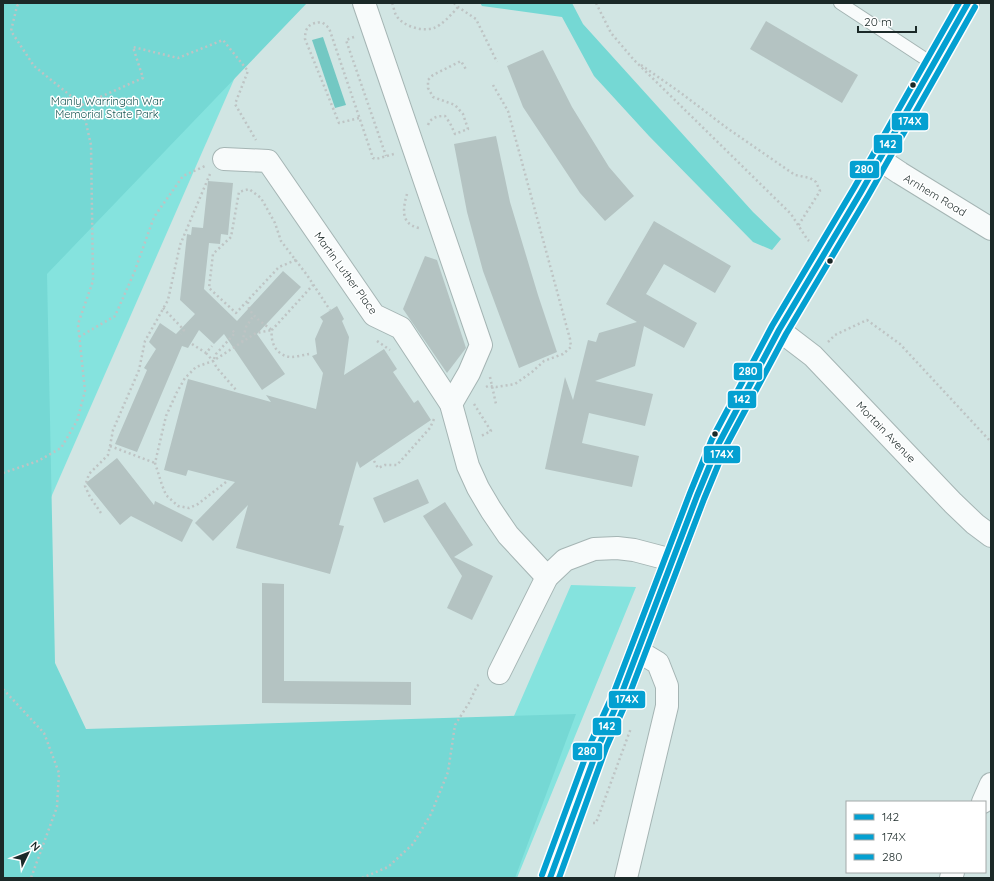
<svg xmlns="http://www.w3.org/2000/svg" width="994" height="881" font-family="Quicksand,sans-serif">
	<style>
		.green { fill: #85e3de }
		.forest { fill: #75d8d4 }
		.water { fill: #73c8c3 }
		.building { fill: #b4c3c2 }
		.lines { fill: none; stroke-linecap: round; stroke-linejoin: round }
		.service-casing { stroke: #a5b5b4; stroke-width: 14 }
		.minor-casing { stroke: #a5b5b4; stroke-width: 24 }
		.tertiary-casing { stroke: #a5b5b4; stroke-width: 24 }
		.secondary-casing { stroke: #a5b5b4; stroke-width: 24 }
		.path { stroke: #bec4c4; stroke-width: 2.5; stroke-dasharray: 2 3; stroke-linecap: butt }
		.service { stroke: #f8fbfb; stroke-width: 12 }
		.minor { stroke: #f8fbfb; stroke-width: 22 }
		.tertiary { stroke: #f8fbfb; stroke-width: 22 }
		.secondary { stroke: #e7f1f0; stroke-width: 22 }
		.bus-1-casing { stroke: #fff; stroke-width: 9 }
		.bus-2-casing { stroke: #fff; stroke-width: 9 }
		.bus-3-casing { stroke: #fff; stroke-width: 9 }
		.bus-1 { stroke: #04a0d1; stroke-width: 6 }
		.bus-2 { stroke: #04a0d1; stroke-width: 6 }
		.bus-3 { stroke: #04a0d1; stroke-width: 6 }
		.bus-dot { fill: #1b2928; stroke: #fff; stroke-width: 1.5 }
		.labels { text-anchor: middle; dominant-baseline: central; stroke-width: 3; stroke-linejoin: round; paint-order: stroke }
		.park-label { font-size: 11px; fill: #165653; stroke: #fff }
		.street-label { font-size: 11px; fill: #1b2928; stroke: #fff }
		.line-badge { stroke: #fff; stroke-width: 1.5 }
		.badge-label { font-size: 11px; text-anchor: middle; font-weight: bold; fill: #fff }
	</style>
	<rect width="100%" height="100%" fill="#d1e5e3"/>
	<!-- green -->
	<g class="green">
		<path d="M3 3 239 68 3 607Z"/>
		<path d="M571 585 636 587 517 878H249L444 877Z"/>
	</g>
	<!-- forest -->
	<g class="forest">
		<path d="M3 3H307L47 274 55 663 86 729 576 714 515 878H3Z"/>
		<path d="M480 3H572L583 24 753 212 781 239 772 250 753 242 649 136 594 76 562 17 482 6Z"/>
	</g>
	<!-- water -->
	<path class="water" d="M323 37 346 105 335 108 312 40Z"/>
	<!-- building -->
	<g class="building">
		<path d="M766 21 858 75 842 103 750 49Z"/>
		<path d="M543 50 572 107 609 167 634 196 605 221 580 193 523 107 507 66Z"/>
		<path d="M496 136 510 202 538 295 557 352 519 368 483 271 467 212 454 144Z"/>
		<path d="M208 181 233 183 228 235 221 234 220 244 209 243 204 289 237 321 283 271 301 287 257 334 285 374 262 390 224 334 214 344 199 330 188 348 182 346 137 452 115 444 147 370 144 368 156 349 149 342 160 323 176 334 195 314 180 300 187 234 191 235 192 227 203 228Z"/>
		<path d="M654 221 731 266 715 293 664 264 646 294 697 323 684 348 644 326 635 366 595 381 653 394 645 426 589 413 582 443 639 456 632 487 545 469 565 377 573 400 588 340 596 342 599 333 637 322 606 304Z"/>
		<path d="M425 256 437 260 466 348 447 373 403 309Z"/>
		<path d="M337 306 344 319 342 321 349 337 344 375 384 349 397 369 393 372 414 403 418 400 431 420 360 468 357 461 339 525 344 526 330 574 236 548 248 505 213 541 195 523 235 482 188 470 186 476 164 470 188 379 271 402 266 395 316 409 323 373 312 356 317 354 315 339 323 321 320 317Z"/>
		<path d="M117 458 154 505 155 501 193 520 182 542 131 516 120 525 86 483Z"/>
		<path d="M418 479 429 503 384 523 373 498Z"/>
		<path d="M445 502 473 545 454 557 493 576 472 620 447 608 462 576 423 516Z"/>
		<path d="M262 583 284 584V681L411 682V705L262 703Z"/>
	</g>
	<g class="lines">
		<!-- service casing -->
		<g class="service-casing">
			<path id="service" d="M840 3 933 64"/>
		</g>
		<!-- minor casing -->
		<g class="minor-casing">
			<g id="minor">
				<path d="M364 3 480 342 481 345 469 373 451 404"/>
				<path d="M224 159 268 161 374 315 401 328 451 404 468 466 478 488 491 510 508 535 547 577"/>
				<path d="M879 159 900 173 991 229"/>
				<path d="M499 673 547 577 565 560 594 549 617 548 634 550 672 560"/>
				<path d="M983 802 991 784"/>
				<path d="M626 878 667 706V686L658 663 638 651"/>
				<path d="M951 878 953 872"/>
			</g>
		</g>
		<!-- tertiary casing -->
		<g class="tertiary-casing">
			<path id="tertiary" d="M779 330 813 356 953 503 975 524 991 536"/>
		</g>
		<!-- secondary casing -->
		<g class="secondary-casing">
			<path id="secondary" d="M550 878 599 745 621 695 697 496 719 443 779 330 861 192 968 3"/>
		</g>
		<!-- path -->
		<g class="path">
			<path d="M392 3C394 7 394 12 396 15 402 26 422 32 434 28 442 25 452 14 458 7"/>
			<path d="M454 3 458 7 476 19 497 62"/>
			<path d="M596 3 611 33 634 60 791 214 807 239 809 241"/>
			<path d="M354 37 346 40 386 156"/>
			<path d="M641 65 681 93 727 128 795 175 810 178 816 182 820 191 798 226"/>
			<path d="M82 105 143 78 133 47 178 58 223 40 248 71 235 104 256 140"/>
			<path d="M359 118 339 123 305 39C305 26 310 23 322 22L329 28 373 158 376 159 394 154"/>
			<path d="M428 125C431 117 438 116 445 116L450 123 455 134 468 129 463 114 455 105 433 97 428 88V80L433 75 461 61 467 71"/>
			<path d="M407 194C403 208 400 224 419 228"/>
			<path d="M296 260 279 267 236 313 209 288 213 254 231 237 239 192 249 189 261 198 275 223 281 241 307 275 330 310"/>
			<path d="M163 308 184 330 181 334"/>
			<path d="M79 337 115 316 134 273 154 217 183 176 205 166"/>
			<path d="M377 341 390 350"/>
			<path d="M242 342 246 327 254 315"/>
			<path d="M828 342 835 335 867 320 900 344 991 442"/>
			<path d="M192 344 206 353 212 346"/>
			<path d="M206 353 213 361 217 368 236 390"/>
			<path d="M309 354C303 355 296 357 290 357 276 355 270 342 272 330L313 285"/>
			<path d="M214 359 216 354 235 333 231 329"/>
			<path d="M490 377 496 404"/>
			<path d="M486 387 488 386 496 387 515 384 532 372 544 361 563 354 571 347 570 339 508 111 493 85"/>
			<path d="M474 404 491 431 481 436"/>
			<path d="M110 446 155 463"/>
			<path d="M374 461 378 468 385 465H397L430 428 434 419"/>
			<path d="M3 473 38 461 61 448 77 421 85 391 78 324 93 281 91 145 82 105 34 66 11 31 17 6 20 3"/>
			<path d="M226 482 198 504 189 508 178 506 166 495 162 485 155 463 166 416 177 392 185 378 196 367 213 361 256 333 272 330C264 324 253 317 249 308 248 307 248 303 248 302"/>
			<path d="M101 513 90 497 85 486 89 474 108 455 110 446 113 430 139 370 145 341 168 300 180 245 210 174"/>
			<path d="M3 689 44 733 59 773 57 807 31 878"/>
			<path d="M593 823H596L631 728"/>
			<path d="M362 878 388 867 413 844 431 814 448 772 455 725 469 703 477 686 481 683"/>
		</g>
		<!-- service -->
		<use href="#service" class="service"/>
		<!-- minor -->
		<use href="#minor" class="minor"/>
		<!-- tertiary -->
		<use href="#tertiary" class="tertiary"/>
		<!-- secondary -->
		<use href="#secondary" class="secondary"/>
		<!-- bus-1 casing -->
		<g class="bus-1-casing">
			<path id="bus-1" d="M550 878 599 745 621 695 697 496 719 443 779 330 861 192 968 3"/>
		</g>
		<!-- bus-2 casing -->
		<g class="bus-2-casing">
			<path id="bus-2" d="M559 878 606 748 628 698 704 499 726 446 786 334 868 196 975 7"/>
		</g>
		<!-- bus-3 casing -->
		<g class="bus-3-casing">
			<path id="bus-3" d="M542 875 591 742 614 692 690 493 712 439 772 326 854 188 959 3"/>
		</g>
		<!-- bus-1 -->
		<use href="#bus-1" class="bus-1"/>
		<!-- bus-2 -->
		<use href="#bus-2" class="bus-2"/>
		<!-- bus-3 -->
		<use href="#bus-3" class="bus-3"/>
	</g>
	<!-- markers -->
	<g class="bus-dot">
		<circle cx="913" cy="85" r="3.5"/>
		<circle cx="830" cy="261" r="3.5"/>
		<circle cx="715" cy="434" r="3.5"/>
	</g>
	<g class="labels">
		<!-- park labels -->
		<g class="park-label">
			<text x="107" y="101">Manly Warringah War<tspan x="107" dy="13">Memorial State Park</tspan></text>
		</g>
		<!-- street labels -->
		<g class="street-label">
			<text transform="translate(935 195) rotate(31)">Arnhem Road</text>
			<text transform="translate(346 273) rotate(54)">Martin Luther Place</text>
			<text transform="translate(886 432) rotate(46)">Mortain Avenue</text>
		</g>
	</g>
	<g class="line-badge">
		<rect x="891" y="112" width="38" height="19" rx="4" fill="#04a0d1"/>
		<rect x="873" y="134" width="30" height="20" rx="4" fill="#04a0d1"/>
		<rect x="849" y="160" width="31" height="19" rx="4" fill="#04a0d1"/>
		<rect x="733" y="362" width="30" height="19" rx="4" fill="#04a0d1"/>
		<rect x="727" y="390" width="30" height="19" rx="4" fill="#04a0d1"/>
		<rect x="703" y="445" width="38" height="19" rx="4" fill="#04a0d1"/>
		<rect x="608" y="690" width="38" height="19" rx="4" fill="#04a0d1"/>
		<rect x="592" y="717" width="30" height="19" rx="4" fill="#04a0d1"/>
		<rect x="572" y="742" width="31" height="19" rx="4" fill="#04a0d1"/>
	</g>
	<g class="badge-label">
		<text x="910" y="125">174X</text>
		<text x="888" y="148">142</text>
		<text x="864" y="173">280</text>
		<text x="748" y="375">280</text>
		<text x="742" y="403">142</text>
		<text x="722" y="458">174X</text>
		<text x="627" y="703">174X</text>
		<text x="607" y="730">142</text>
		<text x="587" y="755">280</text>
	</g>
	<!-- border -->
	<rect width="994" height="881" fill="none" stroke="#1b2928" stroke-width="8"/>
	<!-- legend -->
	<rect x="846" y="801" width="140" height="72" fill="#ffffff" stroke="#a4a9a9"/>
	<rect x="854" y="814" width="20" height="6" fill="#04a0d1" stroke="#a4a9a9"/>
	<text x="882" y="821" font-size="12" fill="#1b2928">142</text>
	<rect x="854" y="834" width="20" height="6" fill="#04a0d1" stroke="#a4a9a9"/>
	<text x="882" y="841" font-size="12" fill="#1b2928">174X</text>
	<rect x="854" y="854" width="20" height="6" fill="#04a0d1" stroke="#a4a9a9"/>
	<text x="882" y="861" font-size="12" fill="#1b2928">280</text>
	<!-- north arrow -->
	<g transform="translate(28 853) rotate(47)" stroke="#ffffff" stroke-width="3" paint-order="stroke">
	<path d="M0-3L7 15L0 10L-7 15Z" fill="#1b2928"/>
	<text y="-6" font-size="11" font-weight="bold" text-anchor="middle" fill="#1b2928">N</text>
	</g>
	<!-- scale -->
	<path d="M858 26v6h58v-6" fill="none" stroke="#1b2928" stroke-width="2"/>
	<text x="864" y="26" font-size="12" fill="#1b2928" stroke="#ffffff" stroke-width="3" paint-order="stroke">20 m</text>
</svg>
